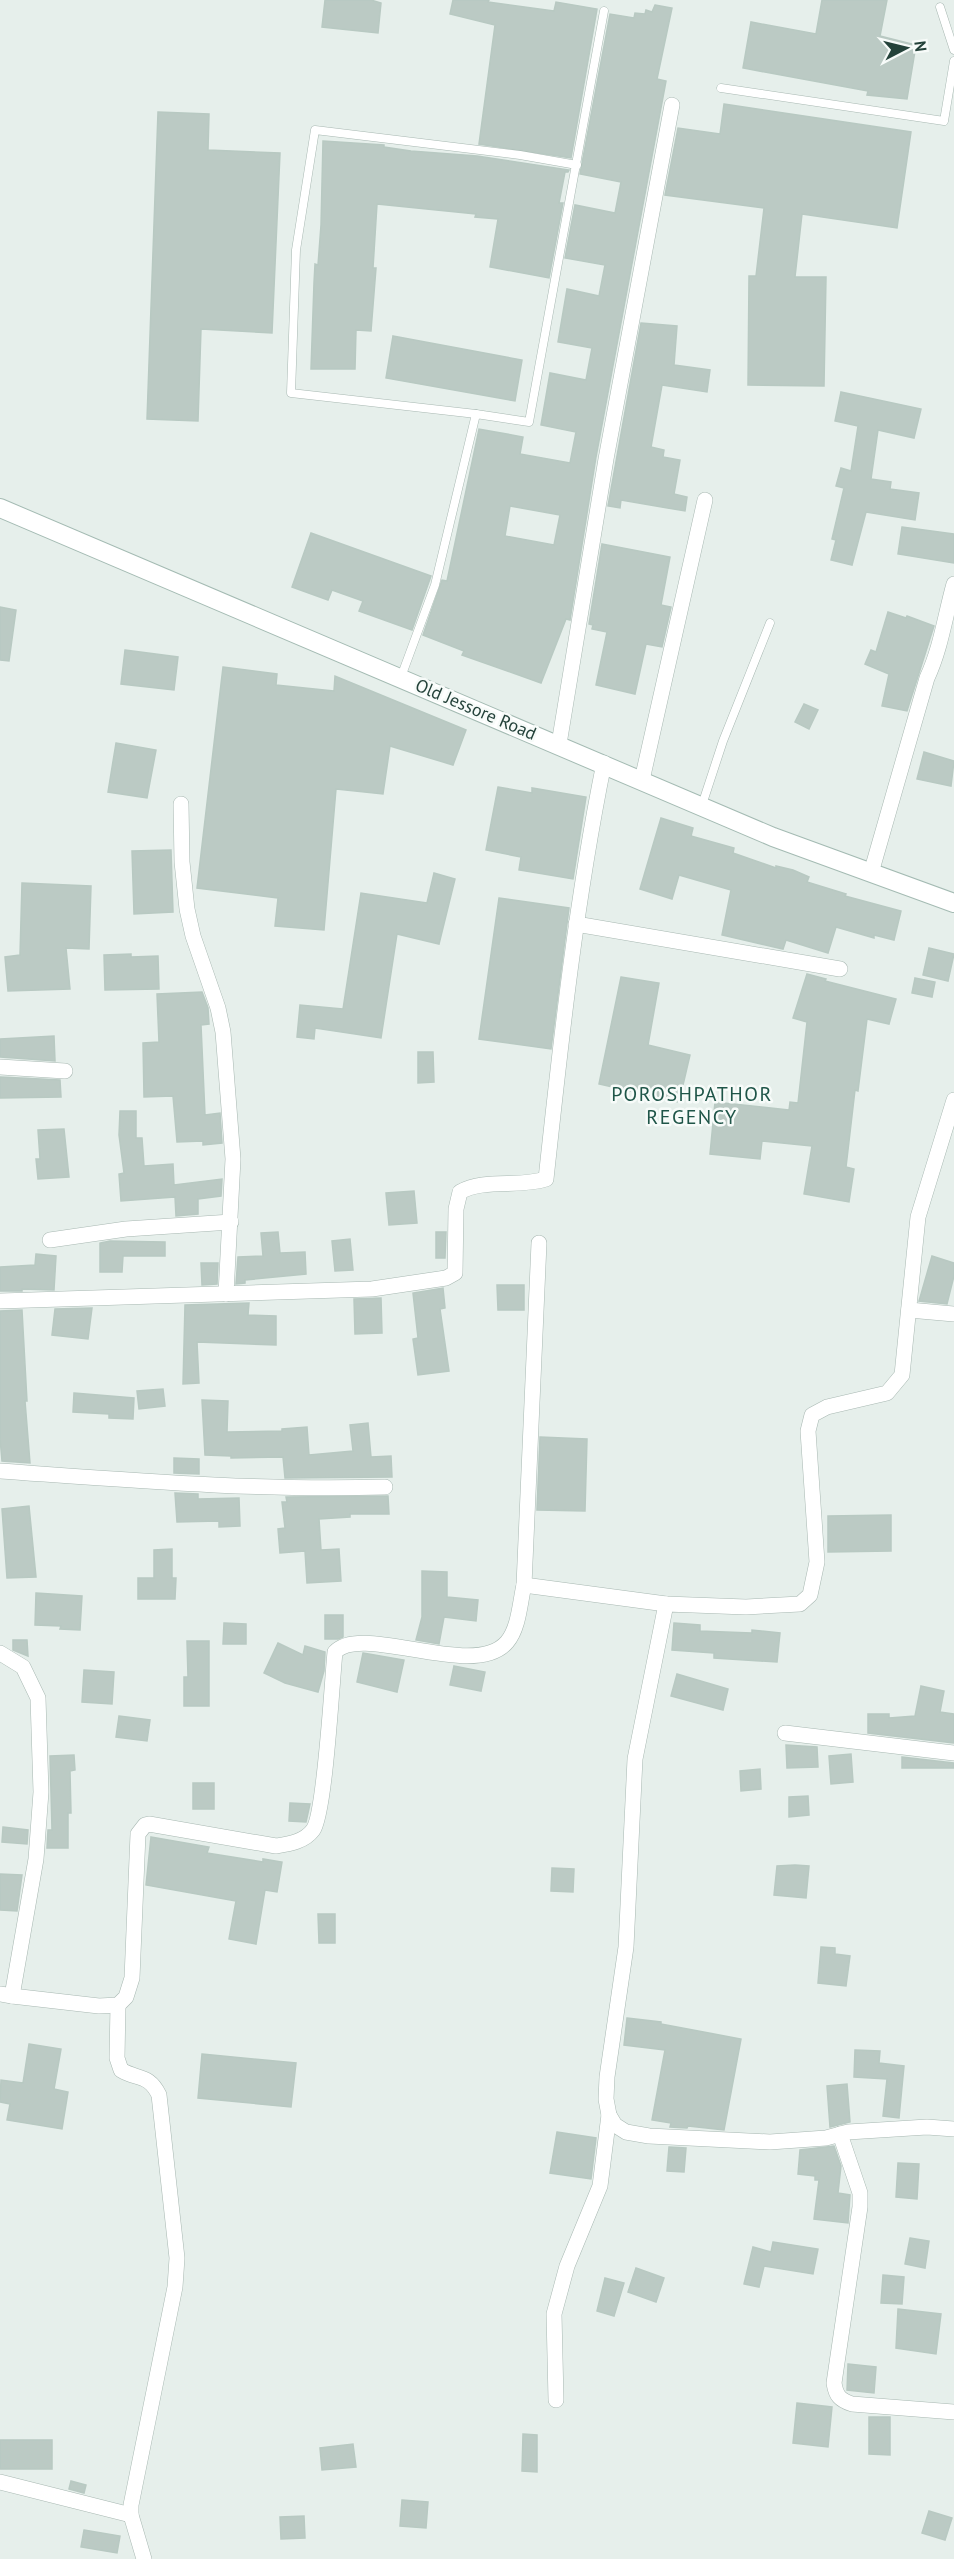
<svg xmlns="http://www.w3.org/2000/svg" width="954" height="2559" font-family="'PT Sans',sans-serif">
	<style>
		.building { fill: #bbcac4; stroke: #b8c9c2; stroke-width: 1.5; fill-rule: evenodd }
		.lines { fill: none; stroke-linecap: round; stroke-linejoin: round }
		.lane-casing { stroke: #a8b8b2; stroke-width: 9 }
		.street-casing { stroke: #a8b8b2; stroke-width: 16 }
		.secondary-casing { stroke: #a4bbb3; stroke-width: 20 }
		.lane { stroke: #fff; stroke-width: 8 }
		.street { stroke: #fff; stroke-width: 15 }
		.secondary { stroke: #fff; stroke-width: 18 }
		.labels { text-anchor: middle; dominant-baseline: central; stroke-width: 5; stroke-linejoin: round; paint-order: stroke }
		.street-label { font-size: 18px; fill: #24423a; stroke: #f7fbf9 }
		.neighbourhood-label { font-size: 20px; letter-spacing: 1.5px; fill: #1f5548; stroke: #f7fbf9 }
	</style>
	<rect width="100%" height="100%" fill="#e6efeb"/>
	<!-- building -->
	<g class="building">
		<path d="M325 0H371L381 3 378 33 322 27Z"/>
		<path d="M453 0H489L488 2 554 11 556 2 597 9 571 158 479 144 495 25 450 14Z"/>
		<path d="M822 0H887L880 36 916 45 907 99 867 95 868 91 743 68 751 22 816 34Z"/>
		<path d="M655 5 672 8 657 79 666 81 596 457 570 620 566 619 541 683 462 655 464 651 423 635 442 580 447 581 479 429 523 437 520 454 570 463 576 432 541 425 550 373 586 380 592 348 558 342 567 289 599 296 605 265 565 258 575 205 615 213 621 182 580 174 610 14 634 18 635 13 645 14 646 10 652 12ZM510 506 560 515 554 545 505 536Z"/>
		<path d="M724 104 911 132 897 228 802 214 795 277H826L824 386 748 385 749 276H756L764 208 665 195 678 128 720 134Z"/>
		<path d="M158 112 209 114 208 150 280 153 272 333 201 329 198 421 147 419Z"/>
		<path d="M323 141 384 145V147L411 151 477 156 569 170 568 172H565L559 203H563L549 278 490 267 498 219 475 217 476 214 377 204 373 268H376L371 331 356 330 355 369H311L314 283 315 264 318 265 321 225Z"/>
		<path d="M641 323 677 326 674 365 710 370 707 392 662 385 651 447 664 450 663 457 680 460 674 494 687 497 685 511 621 500 620 508 608 506Z"/>
		<path d="M393 336 522 360 515 401 386 378Z"/>
		<path d="M841 392 921 409 914 438 878 430 871 479 891 482 890 489 919 493 915 520 866 512 852 565 831 560 836 540 832 539 844 488 836 486 841 468 851 471 858 426 835 421Z"/>
		<path d="M902 527 954 534V563L898 554Z"/>
		<path d="M311 533 431 576 412 630 359 611 363 601 332 590 328 600 292 587Z"/>
		<path d="M602 544 670 557 661 605 671 607 662 647 646 644 635 694 596 685 607 632 592 629 593 625 589 624Z"/>
		<path d="M0 607 16 610 9 661 0 660Z"/>
		<path d="M888 612 906 618 907 616 934 626 907 711 882 706 889 674 865 664 871 650 876 652Z"/>
		<path d="M125 650 178 657 174 690 121 684Z"/>
		<path d="M223 667 277 674 276 685 334 691 335 676 466 730 453 765 390 746 383 794 336 789 324 930 275 926 278 898 197 888Z"/>
		<path d="M804 704 818 710 809 729 795 722Z"/>
		<path d="M116 743 156 750 147 798 108 792Z"/>
		<path d="M924 752 954 761 951 786 917 779Z"/>
		<path d="M498 787 532 793V788L586 797 573 879 519 870 521 857 486 850Z"/>
		<path d="M661 818 693 828 691 836 734 848 733 853 776 868V866L793 870 809 877 807 882 846 894 845 896 901 911 894 940 874 935V938L836 927 828 953 786 940 783 949 722 935 731 890 679 875 672 899 640 889Z"/>
		<path d="M171 850 173 912 134 914 132 851Z"/>
		<path d="M434 873 455 879 439 944 397 934 381 1038 315 1028 314 1039 297 1037 300 1005 343 1009 361 893 427 903Z"/>
		<path d="M22 883 91 886 89 949 66 948 70 989 8 991 5 957 20 955Z"/>
		<path d="M499 898 569 908 551 1049 479 1039Z"/>
		<path d="M929 948 954 954 948 981 923 975Z"/>
		<path d="M131 954V957L158 956 159 989 105 990 104 955Z"/>
		<path d="M807 974 826 979 825 981 896 999 889 1024 867 1019 858 1091 855 1090 846 1167 854 1169 849 1202 804 1194 812 1146 762 1141 760 1159 710 1154 715 1102 789 1110 790 1102 798 1103 807 1022 793 1018Z"/>
		<path d="M621 977 659 983 648 1045 690 1055 679 1102 599 1084Z"/>
		<path d="M915 978 935 982 932 997 912 993Z"/>
		<path d="M202 992 208 1008 209 1024 201 1025 205 1115 220 1113 222 1143 203 1145V1141L177 1142 173 1096 144 1097 143 1043 159 1042 157 994Z"/>
		<path d="M54 1036 55 1061 0 1057V1039Z"/>
		<path d="M418 1052H433L434 1082 418 1083Z"/>
		<path d="M0 1077 60 1080 61 1097 0 1098Z"/>
		<path d="M120 1111H136V1138H142L144 1166 173 1164 174 1185 222 1179 221 1196 198 1199V1214L176 1216 175 1197 121 1201 119 1174 124 1173 119 1135Z"/>
		<path d="M64 1129 69 1177 38 1179 36 1159H40L38 1130Z"/>
		<path d="M414 1191 417 1223 389 1225 386 1193Z"/>
		<path d="M278 1232 280 1253 305 1252 306 1274 245 1280V1283L236 1284 238 1257 263 1256 261 1233Z"/>
		<path d="M436 1232H446L445 1258H436Z"/>
		<path d="M350 1239 353 1270 335 1271 332 1241Z"/>
		<path d="M110 1241 165 1242V1256H123L122 1272H100V1243Z"/>
		<path d="M36 1254 56 1256 54 1290 22 1289V1291H0V1267L35 1265Z"/>
		<path d="M932 1256 954 1263V1276L947 1304 919 1301Z"/>
		<path d="M201 1263H218L217 1284 202 1285Z"/>
		<path d="M497 1285H524V1310H498Z"/>
		<path d="M443 1288 445 1308 440 1309 449 1371 418 1375 413 1339 418 1338 413 1293Z"/>
		<path d="M381 1298 382 1333 355 1334 354 1299Z"/>
		<path d="M249 1303 248 1315 276 1316V1345L197 1342 199 1383 183 1384 185 1305Z"/>
		<path d="M92 1308 88 1339 52 1335 55 1309Z"/>
		<path d="M22 1310 27 1401H25L30 1463 2 1461 0 1438V1311Z"/>
		<path d="M163 1389 165 1406 139 1409 137 1391Z"/>
		<path d="M74 1393 134 1398 133 1419 109 1418V1414L73 1412Z"/>
		<path d="M202 1400 228 1401 227 1432 282 1431V1429L307 1427 309 1455 353 1451 350 1425 368 1423 371 1457 391 1456 392 1477 285 1478 283 1457 231 1458V1456L205 1455Z"/>
		<path d="M540 1437 587 1439 585 1511 537 1510Z"/>
		<path d="M174 1458 199 1459V1474L174 1473Z"/>
		<path d="M175 1493 198 1494V1499L239 1498 240 1526 219 1527V1521L177 1522Z"/>
		<path d="M388 1496 389 1514H350V1517L319 1519 321 1550 339 1549 341 1581 307 1583 305 1551 280 1553 278 1529 285 1528 282 1502H287L286 1497Z"/>
		<path d="M29 1506 36 1577 7 1578 2 1509Z"/>
		<path d="M891 1515V1551L828 1552V1516Z"/>
		<path d="M172 1549V1578H176L175 1599H138V1578H154V1550Z"/>
		<path d="M422 1571 447 1572V1597L478 1600 476 1621 444 1617 439 1644 416 1640 422 1617Z"/>
		<path d="M36 1593 82 1596 80 1630 60 1629 61 1626 35 1625Z"/>
		<path d="M325 1615H343V1637L338 1639H325Z"/>
		<path d="M224 1623 246 1624V1644H223Z"/>
		<path d="M674 1623 700 1625V1631L752 1633V1630L780 1633 777 1662 714 1658V1653L672 1650Z"/>
		<path d="M13 1640H27L28 1656 13 1650Z"/>
		<path d="M187 1641H209V1706H184V1677H188Z"/>
		<path d="M278 1643 303 1655 305 1646 325 1652 324 1671 318 1692 285 1683 264 1673Z"/>
		<path d="M363 1653 404 1660 397 1692 357 1682Z"/>
		<path d="M454 1666 485 1672 481 1691 450 1685Z"/>
		<path d="M84 1670 114 1672 112 1704 82 1702Z"/>
		<path d="M677 1674 728 1689 723 1710 671 1696Z"/>
		<path d="M921 1686 944 1691 940 1712 954 1714V1743L868 1733V1714H889V1718L915 1716Z"/>
		<path d="M119 1716 150 1720 147 1741 116 1737Z"/>
		<path d="M786 1745 817 1747 818 1767 787 1768Z"/>
		<path d="M851 1754 853 1782 831 1784 829 1756Z"/>
		<path d="M74 1755 75 1770 70 1771 71 1813H68V1848H47L48 1830H52L50 1756Z"/>
		<path d="M902 1757 954 1763V1768H902Z"/>
		<path d="M760 1769 761 1789 741 1791 740 1771Z"/>
		<rect x="193" y="1783" width="21" height="26"/>
		<path d="M808 1796 809 1815 789 1817V1797Z"/>
		<path d="M290 1803 310 1804 306 1822 289 1821Z"/>
		<path d="M3 1827 28 1830 27 1844 2 1842Z"/>
		<path d="M151 1837 209 1847 207 1853 263 1862V1859L282 1862 277 1892 265 1890 256 1944 229 1939 236 1901 146 1885Z"/>
		<path d="M795 1865 809 1866 806 1898 774 1895 777 1866Z"/>
		<path d="M552 1868 574 1869 573 1892 551 1891Z"/>
		<path d="M0 1874 22 1875 17 1911 0 1910Z"/>
		<path d="M318 1914H335V1943H319Z"/>
		<path d="M821 1947 835 1948V1954L850 1956 846 1986 818 1983Z"/>
		<path d="M627 2018 661 2022V2024L741 2039 724 2130 688 2126 687 2128 670 2127 671 2123 652 2120 665 2050 624 2045Z"/>
		<path d="M29 2044 61 2049 54 2089 68 2092 62 2129 7 2120 10 2104 0 2102 1 2080 23 2083Z"/>
		<path d="M855 2050 880 2051 879 2063 904 2066 899 2118 883 2116 887 2079 854 2077Z"/>
		<path d="M202 2054 296 2063 291 2107 198 2098Z"/>
		<path d="M847 2084 850 2122 830 2127 827 2086Z"/>
		<path d="M557 2132 596 2138 591 2179 550 2173Z"/>
		<path d="M834 2146 841 2166 838 2193 850 2195 848 2223 814 2219 819 2180H815V2176L798 2174 800 2150Z"/>
		<path d="M669 2147 686 2148 684 2172 667 2171Z"/>
		<path d="M898 2163 919 2164 917 2199 896 2197Z"/>
		<path d="M910 2238 929 2241 925 2268 905 2264Z"/>
		<path d="M773 2242 818 2249 813 2274 764 2266 759 2287 744 2284 753 2247 771 2252Z"/>
		<path d="M636 2268 664 2278 656 2302 628 2292Z"/>
		<path d="M883 2275 904 2277 902 2304 881 2303Z"/>
		<path d="M605 2278 624 2283 614 2316 597 2311Z"/>
		<path d="M898 2309 941 2314 936 2354 896 2348Z"/>
		<path d="M848 2364 876 2367 874 2393 847 2390Z"/>
		<path d="M797 2403 832 2407 828 2447 793 2443Z"/>
		<path d="M869 2417H890V2455L869 2454Z"/>
		<path d="M523 2434 537 2435V2472L522 2471Z"/>
		<rect x="0" y="2440" width="52" height="29"/>
		<path d="M353 2444 356 2467 322 2470 320 2448Z"/>
		<path d="M71 2481 86 2485 84 2493 69 2489Z"/>
		<path d="M402 2500 428 2502 426 2528 400 2526Z"/>
		<path d="M929 2511 952 2518 945 2540 922 2533Z"/>
		<path d="M304 2516 305 2538 281 2539 280 2517Z"/>
		<path d="M84 2530 120 2536 117 2553 81 2547Z"/>
	</g>
	<g class="lines">
		<!-- lane casing -->
		<g class="lane-casing">
			<g id="lane">
				<path d="M940 7 954 50"/>
				<path d="M721 88 944 121 954 61"/>
				<path d="M476 414 291 393 296 250 315 130 520 155 577 165"/>
				<path d="M401 677 435 585 476 414 529 422 604 11"/>
				<path d="M702 805 723 741 770 623"/>
			</g>
		</g>
		<!-- street casing -->
		<g class="street-casing">
			<g id="street">
				<path d="M559 744 606 459 672 105"/>
				<path d="M642 780 705 500"/>
				<path d="M181 804 182 862 187 909 193 936 218 1008 223 1032 233 1159 226 1294"/>
				<path d="M871 873 927 678C941 648 945 616 954 584"/>
				<path d="M576 924 840 969"/>
				<path d="M0 1067 65 1071"/>
				<path d="M954 1100 918 1217 902 1375 887 1393 827 1407 812 1415 808 1431 817 1562 810 1595 800 1604 746 1607 666 1604 635 1759 626 1947 607 2077 606 2099 609 2115 615 2125 626 2132 649 2136 770 2142 826 2138 848 2132 927 2127 954 2129"/>
				<path d="M50 1240 126 1229 231 1222"/>
				<path d="M0 1301 372 1289 446 1278 455 1273 456 1209 460 1192C485 1178 518 1188 546 1179 561 1039 576 901 604 763"/>
				<path d="M909 1310 954 1314"/>
				<path d="M0 1471C128 1480 257 1491 385 1487"/>
				<path d="M524 1585 539 1243"/>
				<path d="M0 1653 23 1667 38 1698 41 1792 36 1859 12 1996 0 1994"/>
				<path d="M785 1733 954 1753"/>
				<path d="M12 1996 99 2006 118 2005 126 1997 132 1978 138 1834 145 1825 149 1824 276 1846C289 1844 304 1842 313 1830 325 1814 332 1681 335 1652 362 1622 474 1681 507 1642 519 1628 520 1602 524 1585L666 1604"/>
				<path d="M118 2005 117 2058 121 2070C138 2080 149 2074 159 2095L177 2258 175 2287 131 2505V2515L144 2559"/>
				<path d="M840 2134 860 2193V2207L834 2383C836 2396 840 2400 852 2404L954 2412"/>
				<path d="M556 2400 554 2314 567 2266 600 2186 609 2115"/>
				<path d="M0 2482 131 2515"/>
			</g>
		</g>
		<!-- secondary casing -->
		<g class="secondary-casing">
			<path id="secondary" d="M0 508 773 837 954 903"/>
		</g>
		<!-- lane -->
		<use href="#lane" class="lane"/>
		<!-- street -->
		<use href="#street" class="street"/>
		<!-- secondary -->
		<use href="#secondary" class="secondary"/>
	</g>
	<g class="labels">
		<!-- street labels -->
		<g class="street-label">
			<text transform="translate(476 709) rotate(23)">Old Jessore Road</text>
		</g>
		<!-- neighbourhood labels -->
		<g class="neighbourhood-label">
			<text x="692" y="1094">POROSHPATHOR<tspan x="692" dy="23">REGENCY</tspan></text>
		</g>
	</g>
	<!-- north arrow -->
	<g transform="translate(906 48) rotate(83)" stroke="#f7fbf9" stroke-width="4.5" paint-order="stroke">
	<path d="M0-4.5L10 22L0 15L-10 22Z" fill="#24423a"/>
	<text y="-9" font-size="16" font-weight="bold" text-anchor="middle" fill="#24423a">N</text>
	</g>
</svg>
